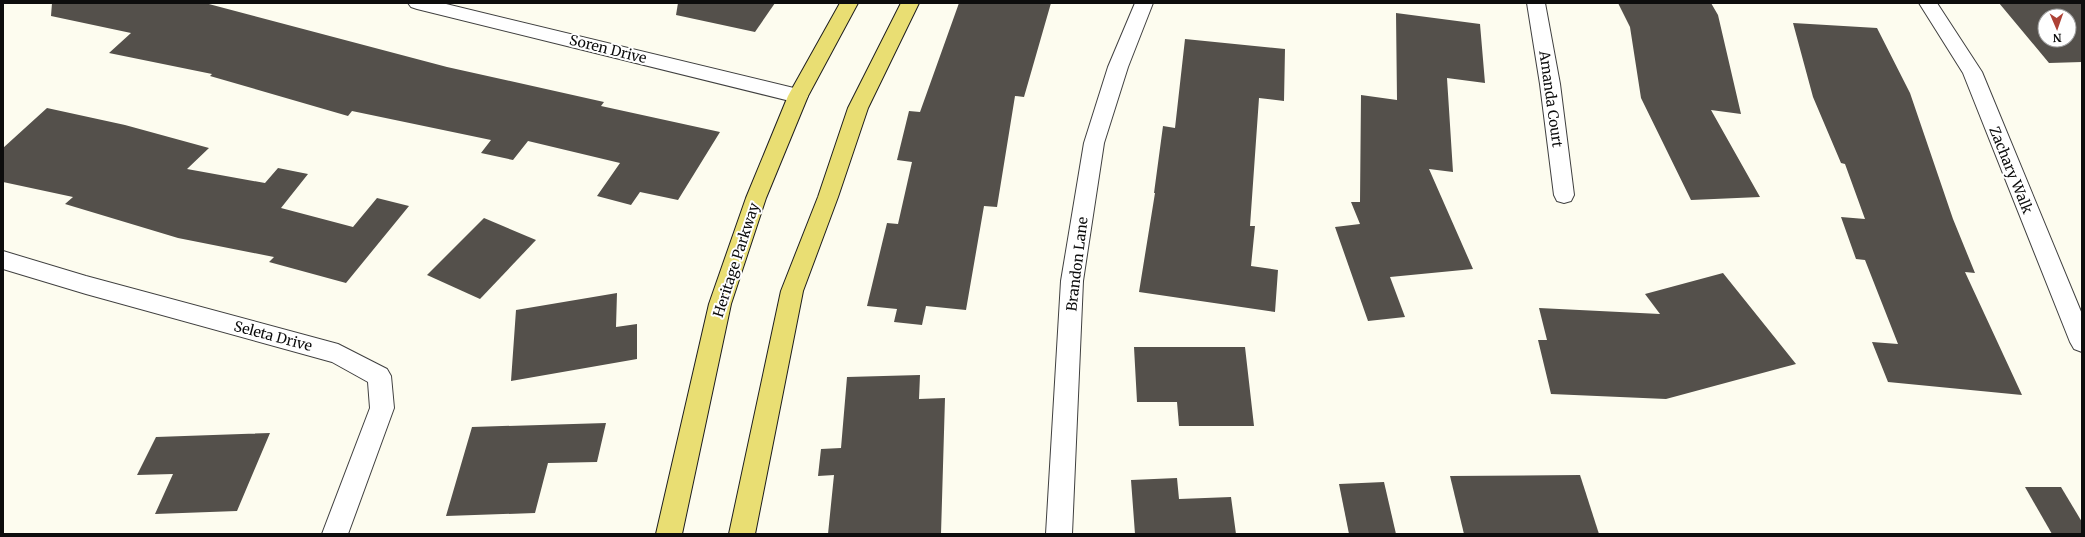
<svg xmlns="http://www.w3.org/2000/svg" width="2085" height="537" font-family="Merriweather,serif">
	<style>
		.building { fill: #54504b; fill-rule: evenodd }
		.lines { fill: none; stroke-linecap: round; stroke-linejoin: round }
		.minor-casing { stroke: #404040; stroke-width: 2 }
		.major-casing { stroke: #1e1e1e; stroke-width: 2 }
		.minor { fill: #fff; fill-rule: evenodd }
		.major { fill: #e9de73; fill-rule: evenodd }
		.labels { text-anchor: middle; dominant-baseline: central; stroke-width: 4; stroke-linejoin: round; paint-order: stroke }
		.street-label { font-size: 14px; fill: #0d0d0d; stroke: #fff }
	</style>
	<rect width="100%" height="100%" fill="#fdfcef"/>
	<!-- building -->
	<g class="building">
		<path d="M52 3H205L447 67 604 102 601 106 720 132 678 200 640 192 631 205 597 196 620 163 528 141 513 160 481 153 491 140 352 111 348 116 210 76 212 74 109 53 131 33 51 16Z"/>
		<path d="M678 3H775L755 32 676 15Z"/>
		<path d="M959 3H1051L1024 97 1015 96 997 207 984 206 966 310 926 306 922 325 894 322 897 309 867 306 887 223 898 224 912 162 897 160 909 111 920 112Z"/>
		<path d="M1618 3H1711L1718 15 1741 114 1711 110 1760 197 1691 200 1641 98 1630 27Z"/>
		<path d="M1999 3H2082V62L2049 63ZM2045 16H2069V40H2045Z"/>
		<path d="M1396 13 1480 24 1485 83 1447 78 1453 172 1429 169 1473 269 1390 277 1405 317 1368 321 1335 227 1360 224 1351 202H1360L1361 95 1397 100Z"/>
		<path d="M1793 23 1877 28 1910 93 1953 219 1975 273 1965 272 2022 395 1888 382 1872 342 1898 344 1865 260 1856 259 1841 217 1865 219 1845 164 1841 163 1813 97Z"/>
		<path d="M1185 39 1285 49 1284 101 1259 98 1250 226H1255L1251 266 1278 270 1275 312 1139 292 1155 193H1154L1163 126 1175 128Z"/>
		<path d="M47 108 125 125 209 148 187 169 265 183 278 168 308 174 281 208 353 227 377 198 409 206 346 283 269 262 274 257 178 238 65 204 73 197 3 182V148Z"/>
		<path d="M484 218 536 240 480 299 427 275Z"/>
		<path d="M1723 273 1796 364 1666 399 1551 394 1538 340H1547L1539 308 1660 314 1645 294Z"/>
		<path d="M617 293 616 327 637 324V359L511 381 516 310Z"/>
		<path d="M1134 347H1245L1254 426H1179L1177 402H1137Z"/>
		<path d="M920 375 919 399 945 398 941 534H828L834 475 818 476 821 449 841 448 847 377Z"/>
		<path d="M606 423 597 462 548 463 535 513 446 516 472 427Z"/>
		<path d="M270 433 237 511 155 514 173 474 137 475 156 437Z"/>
		<path d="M1580 475 1599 534H1464L1450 476Z"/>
		<path d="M1177 478 1179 499 1231 497 1236 534H1135L1131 480Z"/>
		<path d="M1384 482 1396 534H1349L1339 484Z"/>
		<path d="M2025 487H2061L2082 522V534H2052Z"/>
	</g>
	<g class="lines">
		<!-- minor casing -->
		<g class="minor-casing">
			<g id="minor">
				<path d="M408 3H442L798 89 805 91 808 96 805 101 798 103 417 9 411 7Z"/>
				<path d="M1135 3H1153L1128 67 1104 143 1083 281 1072 534H1046L1061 281 1084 143 1108 67Z"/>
				<path d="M1527 3H1545L1560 84 1574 195 1571 201 1564 203 1557 201 1554 195 1540 84Z"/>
				<path d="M1919 3H1937L1982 72 2082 314V352L2074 349 2070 342 1963 73Z"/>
				<path d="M3 251 86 276 338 344 387 369 391 376 394 408 348 534H322L370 408 368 382 332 362 86 294 3 269Z"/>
			</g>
		</g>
		<!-- major casing -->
		<g class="major-casing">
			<g id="major">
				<path d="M840 3H858L808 96 766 198 731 304 682 534H656L709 304 746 198 788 96Z"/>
				<path d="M901 3H919L868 108 838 197 803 291 755 534H729L781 291 818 197 848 108Z"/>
			</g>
		</g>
		<!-- minor -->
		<use href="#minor" class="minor"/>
		<!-- major -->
		<use href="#major" class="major"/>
	</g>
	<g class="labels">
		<!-- street labels -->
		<g class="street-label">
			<text transform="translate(608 49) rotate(14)">Soren Drive</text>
			<text transform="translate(1551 99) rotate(82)">Amanda Court</text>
			<text transform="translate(2011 170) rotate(68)">Zachary Walk</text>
			<text transform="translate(736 260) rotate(-72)">Heritage Parkway</text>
			<text transform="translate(1077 264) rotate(-83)">Brandon Lane</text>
			<text transform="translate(273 336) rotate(15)">Seleta Drive</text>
		</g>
	</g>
	<!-- border -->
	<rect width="2085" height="537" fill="none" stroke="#0d0d0d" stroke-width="8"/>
	<!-- north arrow -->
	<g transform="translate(2057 28) rotate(178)"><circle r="19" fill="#ffffff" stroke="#9e9e9e"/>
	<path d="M0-3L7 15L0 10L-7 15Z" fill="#ad4135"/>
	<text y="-6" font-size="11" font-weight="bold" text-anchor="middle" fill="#0d0d0d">N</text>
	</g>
</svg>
